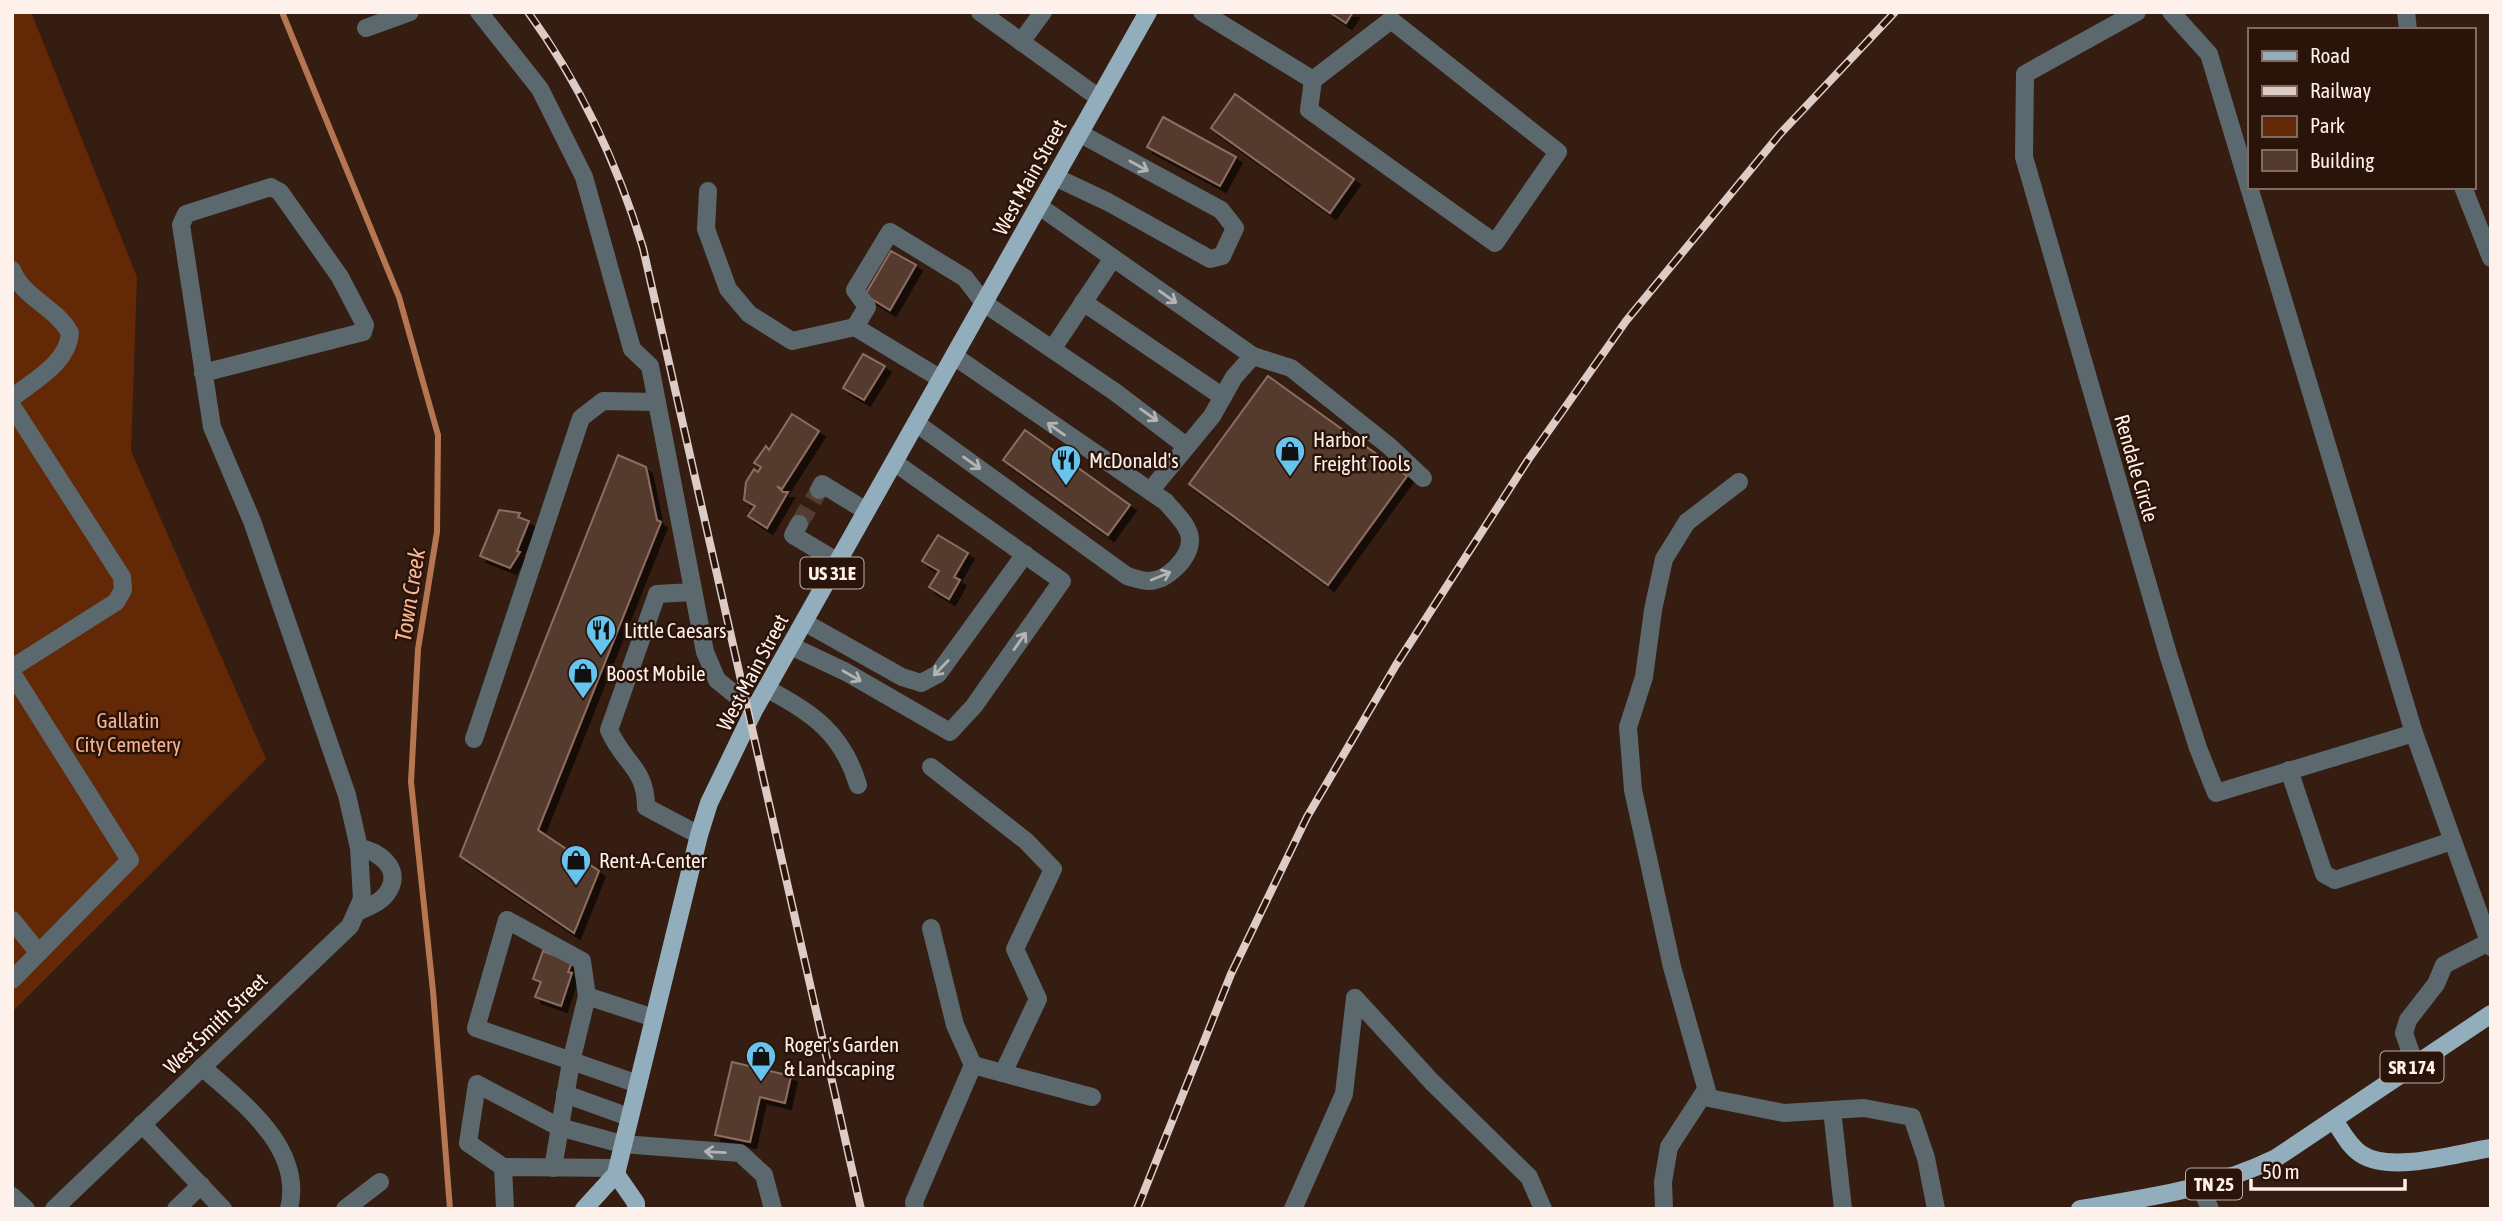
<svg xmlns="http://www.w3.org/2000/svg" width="2503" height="1221" font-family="'Asap Condensed',sans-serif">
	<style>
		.green { fill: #632907 }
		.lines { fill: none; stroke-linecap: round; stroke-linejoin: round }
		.stream { stroke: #b57651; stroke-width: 6 }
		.building { fill: #553a2e; stroke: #8c6e61; stroke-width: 2; filter: url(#shadow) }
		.minor-tunnel { stroke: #533d32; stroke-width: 18; stroke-dasharray: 18 9; stroke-linecap: butt }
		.minor { stroke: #5b696f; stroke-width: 18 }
		.major { stroke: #92aebc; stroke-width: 18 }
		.rail-casing { stroke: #dcccc5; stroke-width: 8 }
		.rail { stroke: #2a1308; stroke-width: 5; stroke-dasharray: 16; stroke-linecap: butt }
		.oneway { stroke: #b5b3b3 }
		.labels { text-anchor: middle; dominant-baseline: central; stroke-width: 5; stroke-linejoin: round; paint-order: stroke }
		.shield { fill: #2a1308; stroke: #beaea6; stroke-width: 2 }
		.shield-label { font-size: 19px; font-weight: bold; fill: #fef0ea }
		.street-label { font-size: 21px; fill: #fef0ea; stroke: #2a1308 }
		.poi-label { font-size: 21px; fill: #fef0ea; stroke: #2a1308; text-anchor: start }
		.park-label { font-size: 21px; fill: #f9b392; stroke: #2a1308 }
		.water-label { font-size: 23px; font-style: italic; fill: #fcb695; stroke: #2a1308 }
	</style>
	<defs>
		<filter id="shadow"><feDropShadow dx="6" dy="6" stdDeviation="0" flood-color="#0009"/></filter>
	</defs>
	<rect width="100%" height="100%" fill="#351d11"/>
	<!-- green -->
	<path class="green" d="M12 12H31L137 277 131 451 266 759 12 1012Z"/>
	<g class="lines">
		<!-- stream -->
		<path class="stream" d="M282 12 399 297 438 435 437 532 418 649 411 782 433 991 450 1209"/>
	</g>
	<!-- building -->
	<g class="building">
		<path d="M1329 12H1353L1346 23Z"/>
		<path d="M1235 94 1354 179 1330 213 1211 128Z"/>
		<path d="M1163 117 1236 157 1220 186 1147 147Z"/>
		<path d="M891 251 916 265 890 310 865 295Z"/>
		<path d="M863 354 885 366 864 400 843 388Z"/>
		<path d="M1268 376 1407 476 1328 585 1189 484Z"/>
		<path d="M792 414 819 431 782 489 777 486 783 492H788L767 528 748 516 755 506 744 500 746 482 754 469 758 472 761 467 754 463 766 446 769 450Z"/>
		<path d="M1025 430 1130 505 1108 535 1003 460Z"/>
		<path d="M618 455 646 467 657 520 661 522 538 830 599 871 574 933 460 856Z"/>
		<path d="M499 510 520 513 518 517 529 521 517 551 520 552 510 568 480 556Z"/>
		<path d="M938 535 968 553 954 577 960 580 949 599 929 587 939 571 922 561Z"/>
		<path d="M543 951 572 962 568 972 572 973 561 1006 535 997 541 982 533 979Z"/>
		<path d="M732 1062 791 1076 785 1103 760 1097 750 1142 715 1135Z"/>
	</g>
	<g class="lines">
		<!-- minor-tunnel -->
		<path class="minor-tunnel" d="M799 524 819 490"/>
		<!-- minor -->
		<g class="minor">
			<path d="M479 12 540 89 584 177 632 349 650 366 705 652 717 680 754 710"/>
			<path d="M980 12 1099 98"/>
			<path d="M1202 12 1313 80"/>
			<path d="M2137 12 2025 74 2024 157 2168 654 2198 748 2216 793 2414 733 2249 187"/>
			<path d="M2171 12 2209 54 2249 187"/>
			<path d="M2406 12 2408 30"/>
			<path d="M1391 20 1558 152 1495 243 1309 110 1313 80Z"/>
			<path d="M366 28 410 12"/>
			<path d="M1021 42 1043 12"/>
			<path d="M1055 177 1108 202 1210 259 1222 256 1235 228 1221 210 1079 133"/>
			<path d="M2463 187 2491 258"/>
			<path d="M708 191 706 229 728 289 749 314 792 341 855 327 941 379"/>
			<path d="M1039 206 1253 356 1291 368 1389 446 1423 478"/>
			<path d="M12 270C23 298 56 307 70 333 68 363 34 380 12 398"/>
			<path d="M1083 302 1223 397"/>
			<path d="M855 327 867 307 855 290 890 232 965 278 984 303 1115 392 1186 446"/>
			<path d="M1053 348 1113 258"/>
			<path d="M12 406 122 577 123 590 116 602 12 668"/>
			<path d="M916 423 1127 576C1134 578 1142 581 1149 581 1167 581 1190 558 1190 540 1190 526 1174 512 1166 502L954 356"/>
			<path d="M1739 482 1687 522 1664 559 1653 610 1644 677 1628 727 1633 790 1672 967 1709 1098 1784 1113 1864 1108 1912 1117 1926 1158 1936 1209"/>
			<path d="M819 490 822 484 866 511"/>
			<path d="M1150 491 1212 416 1234 377 1253 356"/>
			<path d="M799 524 793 535 838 562"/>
			<path d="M693 592 657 594 609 730C624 764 646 768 646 807L699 835"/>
			<path d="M804 622 902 677 921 683 938 674 1025 554"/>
			<path d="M791 646 846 672 950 732 974 706 1062 581 894 462"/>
			<path d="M12 673 130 860 12 980"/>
			<path d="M767 689C812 712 843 734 858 785"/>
			<path d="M2414 733 2491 947"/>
			<path d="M474 739 581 418 603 401 657 402"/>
			<path d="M931 767 1026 841 1053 869 1015 949 1038 999 1003 1073"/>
			<path d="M2289 770 2324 874 2335 880 2452 841"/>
			<path d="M357 912C368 907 383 902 389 890 402 868 378 851 359 848"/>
			<path d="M12 920 38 952"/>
			<path d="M931 928 955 1025 973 1065"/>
			<path d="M587 996 582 961 507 920 476 1028 638 1084"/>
			<path d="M1355 998 1432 1082 1529 1177 1543 1209"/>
			<path d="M2415 1065 2404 1033 2408 1020 2436 984 2444 965 2489 942"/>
			<path d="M202 1067C243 1103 304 1148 289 1209"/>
			<path d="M565 1094 629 1117"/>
			<path d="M1832 1110 1843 1209"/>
			<path d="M142 1124 223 1209"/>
			<path d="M503 1167 468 1143 477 1084 559 1127 622 1144 740 1153 764 1175 773 1209"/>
			<path d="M553 1168 571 1062 587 996 654 1018"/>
			<path d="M2201 1188 2210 1209"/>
			<path d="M12 1196 26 1209"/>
			<path d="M54 1209 350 926 362 899 359 848 347 795 252 521 212 427 181 225 186 214 271 187 280 192 340 277 365 325 363 332 203 373"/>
			<path d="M176 1209 201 1185"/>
			<path d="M345 1209 380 1182"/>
			<path d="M505 1209 503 1167 617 1168"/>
			<path d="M915 1209 914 1202 973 1065 1092 1097"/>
			<path d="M1293 1209 1344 1094 1355 998"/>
			<path d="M1664 1209 1663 1182 1669 1147 1706 1090"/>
		</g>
		<!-- major -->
		<g class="major">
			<path d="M2334 1120C2342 1132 2349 1146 2361 1154 2391 1174 2457 1153 2491 1148"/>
			<path d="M616 1174 636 1203V1209"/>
			<path d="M584 1209 616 1174 699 835 709 803 754 710 1148 12"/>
			<path d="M2080 1209C2150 1197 2212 1189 2276 1158L2491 1014"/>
		</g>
		<!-- rail casing -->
		<g class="rail-casing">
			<g id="rail">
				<path d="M528 12C581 85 617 162 643 248L861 1209"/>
				<path d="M1137 1209 1231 974 1307 817 1396 665 1528 460 1626 321 1780 134 1895 12"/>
			</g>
		</g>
		<!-- rail -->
		<use href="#rail" class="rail"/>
	</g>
	<!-- one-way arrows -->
	<defs><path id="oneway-shaft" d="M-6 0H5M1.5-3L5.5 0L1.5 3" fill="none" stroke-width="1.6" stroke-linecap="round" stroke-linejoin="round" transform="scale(1.75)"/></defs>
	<g class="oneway">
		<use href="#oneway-shaft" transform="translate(1139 166) rotate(29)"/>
		<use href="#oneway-shaft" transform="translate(1168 297) rotate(35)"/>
		<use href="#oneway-shaft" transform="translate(1149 415) rotate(35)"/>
		<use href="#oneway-shaft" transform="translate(1056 429) rotate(-145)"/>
		<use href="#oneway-shaft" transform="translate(972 463) rotate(35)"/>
		<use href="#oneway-shaft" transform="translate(1161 576) rotate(-22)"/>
		<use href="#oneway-shaft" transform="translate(1020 641) rotate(-55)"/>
		<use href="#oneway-shaft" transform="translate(941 668) rotate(134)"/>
		<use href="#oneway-shaft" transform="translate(852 676) rotate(30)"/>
		<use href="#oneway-shaft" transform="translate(715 1152) rotate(-177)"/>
	</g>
	<!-- icons -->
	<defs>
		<g id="shop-pin" transform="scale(1.575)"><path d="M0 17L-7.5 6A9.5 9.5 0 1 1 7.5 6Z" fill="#66c4ef" stroke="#2a1308"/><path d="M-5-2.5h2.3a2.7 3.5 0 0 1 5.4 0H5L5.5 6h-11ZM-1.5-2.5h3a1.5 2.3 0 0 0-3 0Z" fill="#111"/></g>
		<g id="restaurant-pin" transform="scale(1.575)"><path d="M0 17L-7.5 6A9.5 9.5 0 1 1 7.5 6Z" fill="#66c4ef" stroke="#2a1308"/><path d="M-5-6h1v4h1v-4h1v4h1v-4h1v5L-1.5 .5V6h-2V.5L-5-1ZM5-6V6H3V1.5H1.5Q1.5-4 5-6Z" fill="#111"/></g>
	</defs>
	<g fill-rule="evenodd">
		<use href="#shop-pin" x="1290" y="451"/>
		<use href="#restaurant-pin" x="1066" y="460"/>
		<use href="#restaurant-pin" x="601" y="630"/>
		<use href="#shop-pin" x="583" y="673"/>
		<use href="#shop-pin" x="576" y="860"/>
		<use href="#shop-pin" x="761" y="1056"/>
	</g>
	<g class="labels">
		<!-- shield labels -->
		<g class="shield">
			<rect x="800.5" y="557.5" width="63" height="31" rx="5"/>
			<rect x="2380.5" y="1051.5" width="63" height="31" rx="5"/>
			<rect x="2186" y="1168.5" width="56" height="31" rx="5"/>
		</g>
		<g class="shield-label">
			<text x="832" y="573">US 31E</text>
			<text x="2412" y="1067">SR 174</text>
			<text x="2214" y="1184">TN 25</text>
		</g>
		<!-- street labels -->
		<g class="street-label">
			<text transform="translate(1029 177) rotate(-61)">West Main Street</text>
			<text transform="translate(2137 468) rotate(74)">Rendale Circle</text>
			<text transform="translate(752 672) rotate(-62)">West Main Street</text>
			<text transform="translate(215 1023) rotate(-44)">West Smith Street</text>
		</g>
		<!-- poi labels -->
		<g class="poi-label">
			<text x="1313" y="439">Harbor<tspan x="1313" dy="24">Freight Tools</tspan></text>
			<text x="1089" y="460">McDonald's</text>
			<text x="624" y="630">Little Caesars</text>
			<text x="606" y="673">Boost Mobile</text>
			<text x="599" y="860">Rent-A-Center</text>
			<text x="784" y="1044">Roger's Garden<tspan x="784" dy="24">&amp; Landscaping</tspan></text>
		</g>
		<!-- park labels -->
		<g class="park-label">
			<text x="128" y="720">Gallatin<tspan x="128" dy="24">City Cemetery</tspan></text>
		</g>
		<!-- water labels -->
		<g class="water-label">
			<text transform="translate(410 595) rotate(-81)">Town Creek</text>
		</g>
	</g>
	<!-- border -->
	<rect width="2503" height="1221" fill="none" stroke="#fef0ea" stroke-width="28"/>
	<!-- legend -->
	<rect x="2248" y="28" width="228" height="161" fill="#2a1308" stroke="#7f6b62" stroke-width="2"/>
	<rect x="2262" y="51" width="35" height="10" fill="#92aebc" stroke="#7f6b62" stroke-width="2"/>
	<text x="2310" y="63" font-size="21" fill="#fef0ea">Road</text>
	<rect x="2262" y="86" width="35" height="10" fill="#dcccc5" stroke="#7f6b62" stroke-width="2"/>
	<text x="2310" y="98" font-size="21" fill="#fef0ea">Railway</text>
	<rect x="2262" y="116" width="35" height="21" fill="#632907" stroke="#7f6b62" stroke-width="2"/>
	<text x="2310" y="133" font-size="21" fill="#fef0ea">Park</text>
	<rect x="2262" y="150" width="35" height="21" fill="#553a2e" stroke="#7f6b62" stroke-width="2"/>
	<text x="2310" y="168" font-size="21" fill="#fef0ea">Building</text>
	<!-- scale -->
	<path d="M2251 1179v10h154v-10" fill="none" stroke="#fef0ea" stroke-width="3.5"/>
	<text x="2262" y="1179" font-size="21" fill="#fef0ea" stroke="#2a1308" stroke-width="5" paint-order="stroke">50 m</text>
</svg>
